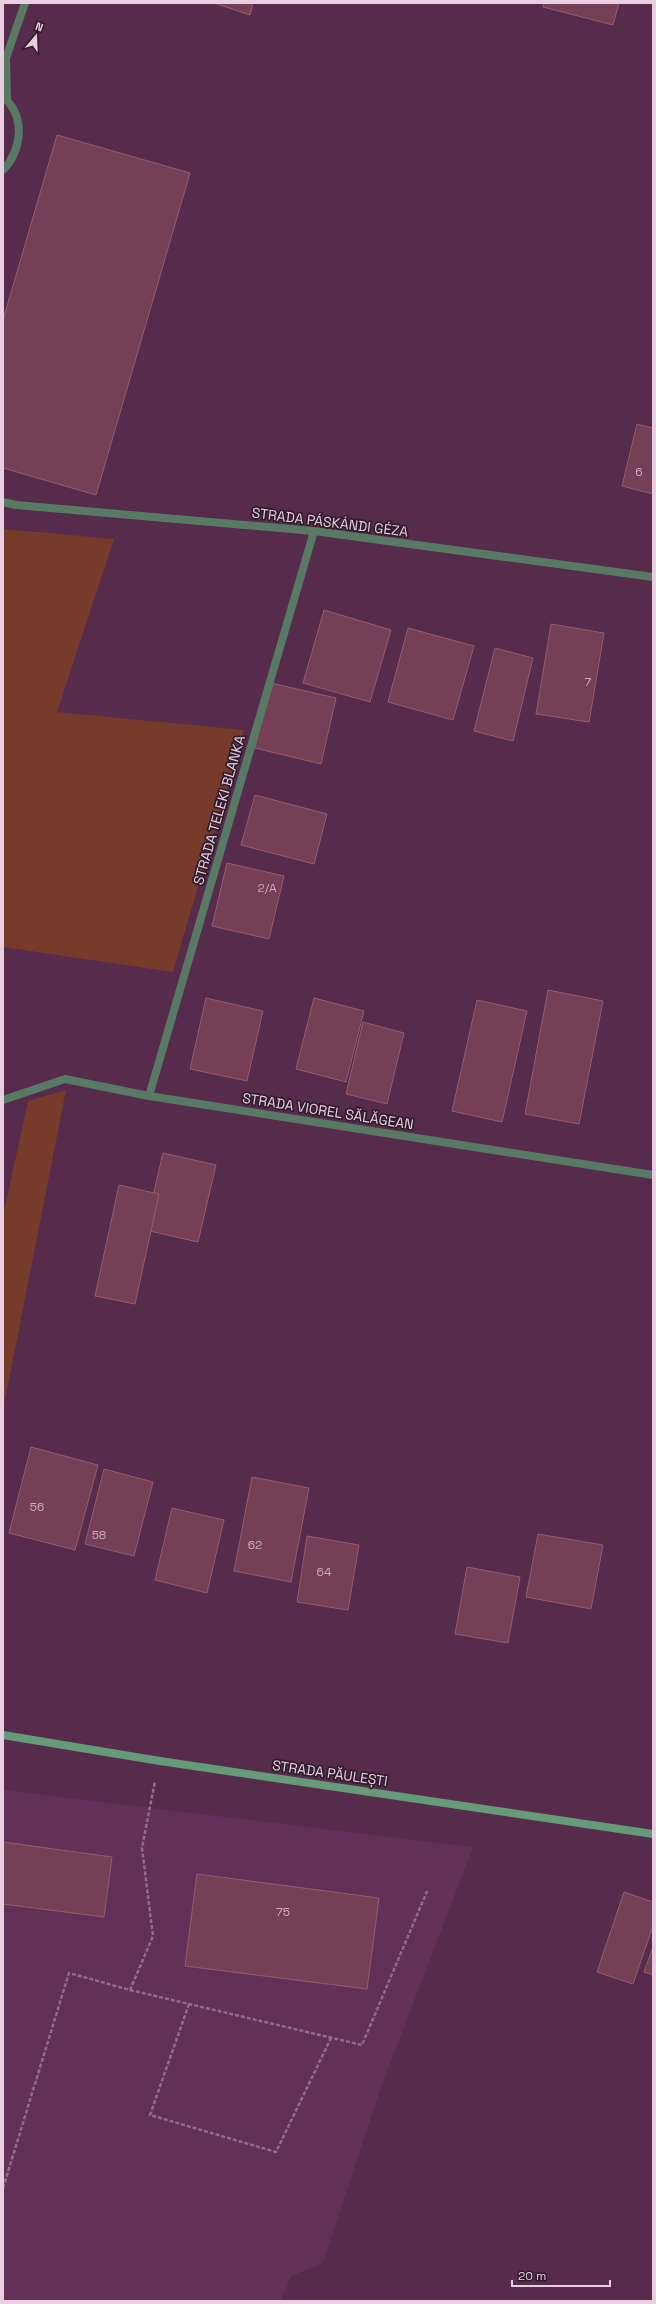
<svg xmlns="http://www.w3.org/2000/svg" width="656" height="2304" font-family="'Space Grotesk',sans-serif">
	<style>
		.built { fill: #633158 }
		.green { fill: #773b2b }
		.building { fill: #753f55; stroke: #955c71 }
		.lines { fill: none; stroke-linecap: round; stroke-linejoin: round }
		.path { stroke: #926d88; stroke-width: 2.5; stroke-dasharray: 4 2; stroke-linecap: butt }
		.minor { stroke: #587a64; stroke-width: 8 }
		.tertiary { stroke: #587a64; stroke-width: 8 }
		.secondary { stroke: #659b79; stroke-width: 8 }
		.labels { text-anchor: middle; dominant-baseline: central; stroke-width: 3.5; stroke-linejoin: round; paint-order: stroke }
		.number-label { font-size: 12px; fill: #ccaabe }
		.street-label { font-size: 14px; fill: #e9cee1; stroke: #301c2b }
	</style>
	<rect width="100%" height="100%" fill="#562b4c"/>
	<!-- built -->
	<path class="built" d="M3 1790 473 1847 380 2090 323 2263 291 2276 281 2301H3Z"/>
	<!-- green -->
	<g class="green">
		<path d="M3 529 114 539 57 712 244 730 173 972 3 947Z"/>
		<path d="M66 1090 3 1410V1216L28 1101Z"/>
	</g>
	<!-- building -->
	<g class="building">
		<path d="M214 3H253L250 15Z"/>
		<path d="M544 3H619L613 25 543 7Z"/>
		<path d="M57 135 190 173 96 495 3 468V320Z"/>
		<path d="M637 424 653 428V494L622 486Z"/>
		<path d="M324 610 391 630 370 702 303 683Z"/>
		<path d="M551 624 604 633 589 722 536 714Z"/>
		<path d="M408 628 474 646 453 720 388 702Z"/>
		<path d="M495 648 533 658 513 741 474 731Z"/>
		<path d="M271 683 336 698 321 764 255 748Z"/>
		<path d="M255 795 327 814 314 864 241 845Z"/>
		<path d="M227 863 284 876 269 939 212 926Z"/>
		<path d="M548 990 603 1001 579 1124 525 1114Z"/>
		<path d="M206 998 263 1011 247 1081 190 1069Z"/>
		<path d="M314 998 364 1011 346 1082 296 1069Z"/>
		<path d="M477 1000 527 1011 502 1122 452 1111Z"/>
		<path d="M363 1022 404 1033 387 1104 346 1094Z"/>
		<path d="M163 1153 216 1165 198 1242 145 1230Z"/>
		<path d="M119 1185 159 1194 135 1304 95 1296Z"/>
		<path d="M31 1447 98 1465 75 1550 9 1533Z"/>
		<path d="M104 1469 153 1482 134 1556 85 1544Z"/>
		<path d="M252 1477 309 1488 291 1582 234 1571Z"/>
		<path d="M172 1508 224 1520 207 1593 155 1580Z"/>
		<path d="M538 1534 603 1545 591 1609 526 1597Z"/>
		<path d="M307 1536 359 1545 348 1610 297 1602Z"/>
		<path d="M467 1567 520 1577 508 1643 455 1634Z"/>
		<path d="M3 1842 112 1857 104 1917 3 1904Z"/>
		<path d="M197 1874 379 1898 367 1989 185 1966Z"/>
		<path d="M624 1892 653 1902V1926L633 1984 597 1972Z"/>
		<path d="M653 1947V1975L644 1972Z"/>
	</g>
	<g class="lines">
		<!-- path -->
		<g class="path">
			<path d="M130 1990 362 2045 428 1889"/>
			<path d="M189 2004 150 2115 276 2152 331 2038"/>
			<path d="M3 2188 69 1973 130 1990 153 1936 142 1848 155 1781"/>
		</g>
		<!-- minor -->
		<g class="minor">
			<path d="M7 100 6 58 25 3"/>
			<path d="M3 502 16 505 314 531 653 577"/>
			<path d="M149 1096 314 531"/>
			<path d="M3 1100 65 1079 149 1096 653 1175"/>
		</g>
		<!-- tertiary -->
		<path class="tertiary" d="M3 97C26 116 22 150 3 170"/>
		<!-- secondary -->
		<path class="secondary" d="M3 1735 160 1761 653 1834"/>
	</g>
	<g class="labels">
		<!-- number labels -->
		<g class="number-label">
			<text x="639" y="472">6</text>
			<text x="588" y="682">7</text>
			<text x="267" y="888">2/A</text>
			<text x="37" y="1507">56</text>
			<text x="99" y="1535">58</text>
			<text x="255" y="1545">62</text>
			<text x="324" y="1572">64</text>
			<text x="283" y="1912">75</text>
		</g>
		<!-- street labels -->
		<g class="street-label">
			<text transform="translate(330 522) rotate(7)">STRADA PÁSKÁNDI GÉZA</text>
			<text transform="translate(219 810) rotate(-74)">STRADA TELEKI BLANKA</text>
			<text transform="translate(328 1111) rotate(9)">STRADA VIOREL SĂLĂGEAN</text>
			<text transform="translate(330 1773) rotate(8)">STRADA PĂULEȘTI</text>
		</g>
	</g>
	<!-- border -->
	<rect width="656" height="2304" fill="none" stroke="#e9cee1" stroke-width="8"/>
	<!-- north arrow -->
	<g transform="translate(36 36) rotate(19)" stroke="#301c2b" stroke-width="3" paint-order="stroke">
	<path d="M0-3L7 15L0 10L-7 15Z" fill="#e9cee1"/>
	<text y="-6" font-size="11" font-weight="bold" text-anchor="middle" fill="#e9cee1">N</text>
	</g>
	<!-- scale -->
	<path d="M512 2280v6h98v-6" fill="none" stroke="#e9cee1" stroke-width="2"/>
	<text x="518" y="2280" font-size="12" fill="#e9cee1" stroke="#301c2b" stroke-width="3" paint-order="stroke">20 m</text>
</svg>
